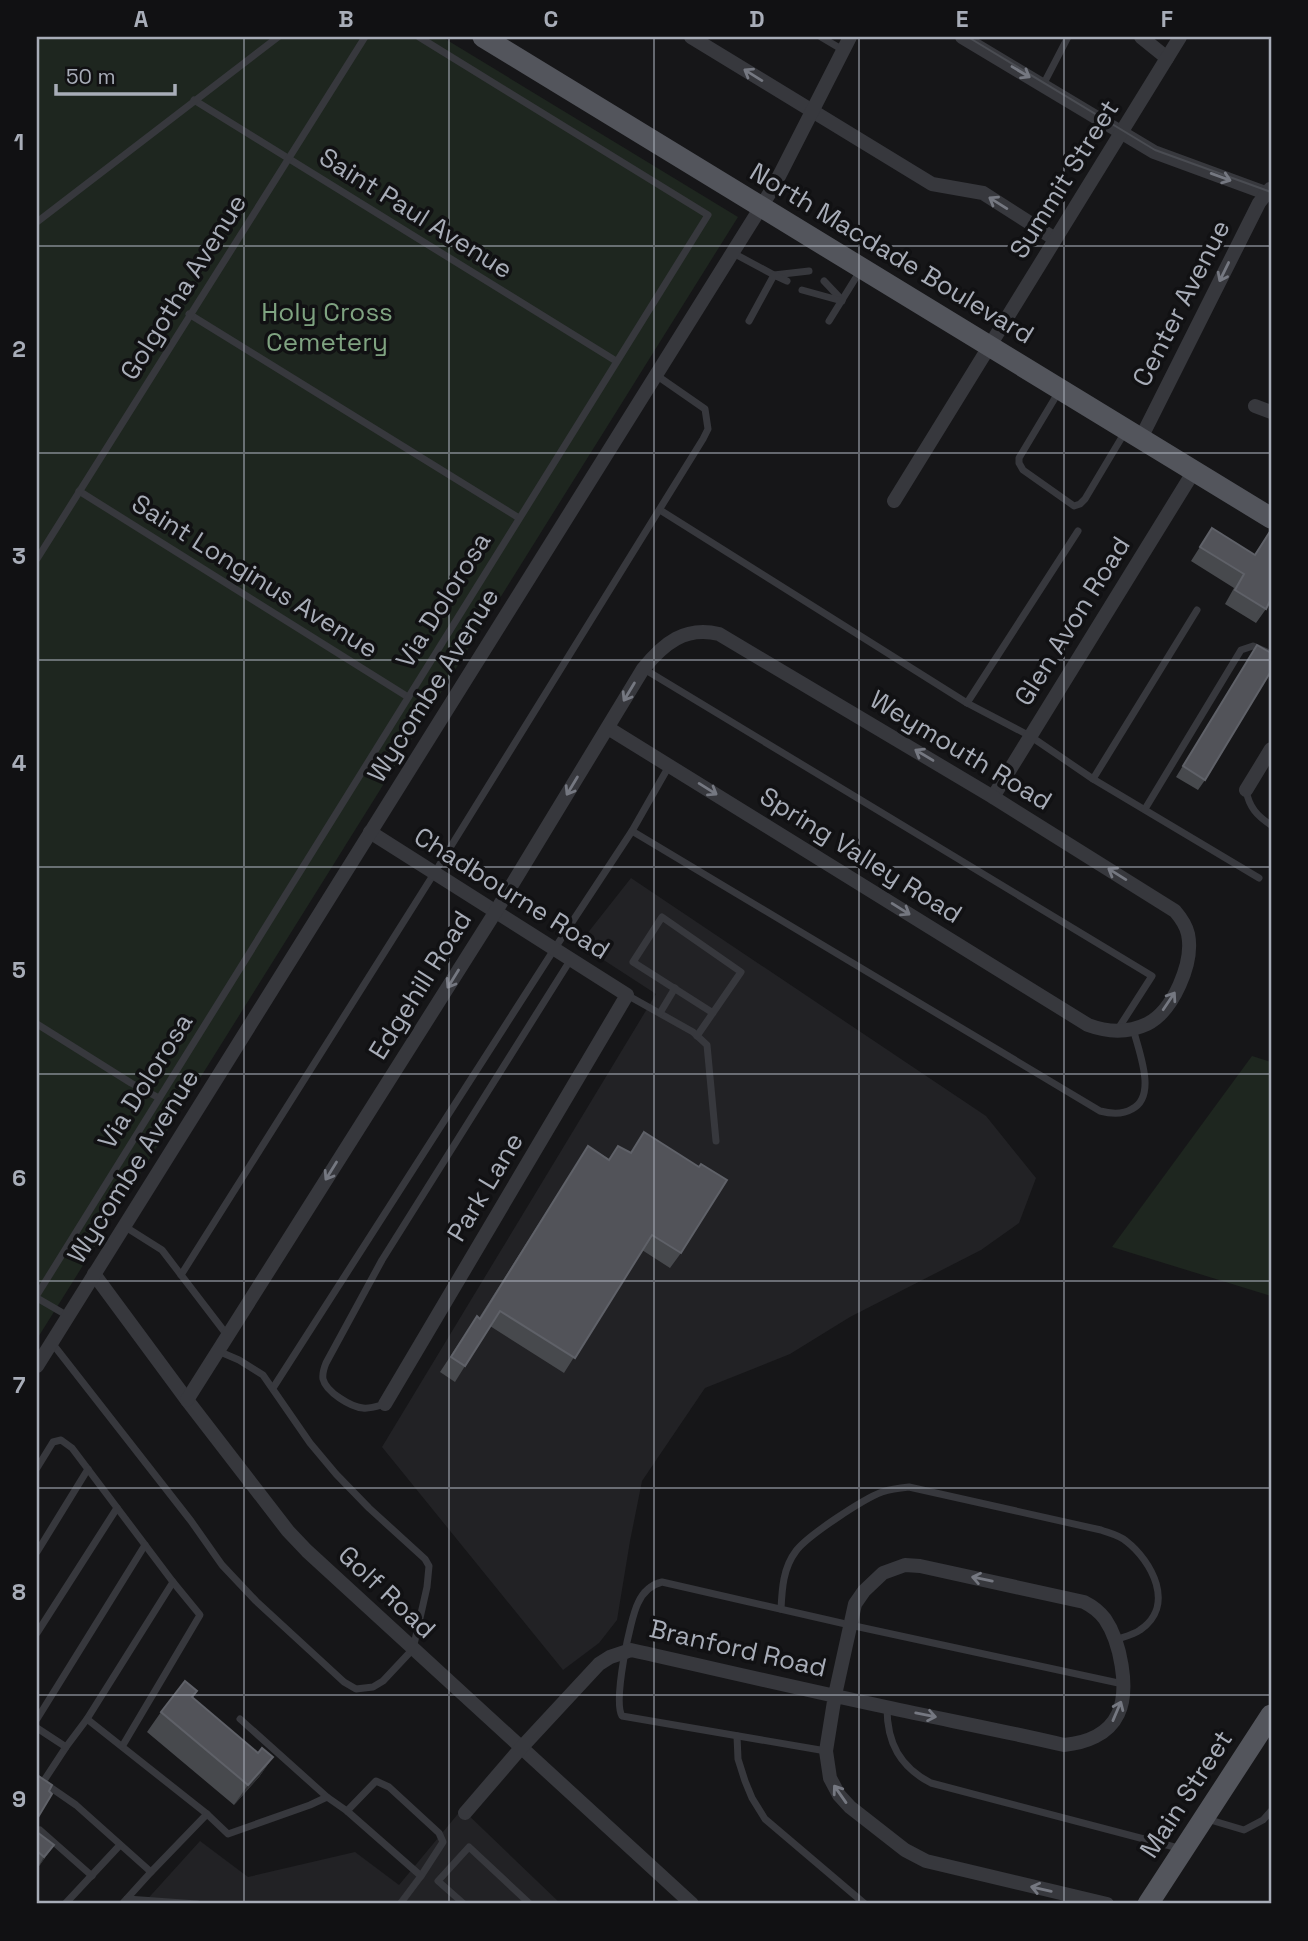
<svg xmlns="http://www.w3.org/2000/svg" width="1308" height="1941" font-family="'Space Grotesk',sans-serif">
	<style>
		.built { fill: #222225 }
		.green { fill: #1e261f }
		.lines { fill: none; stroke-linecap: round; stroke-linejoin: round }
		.service { stroke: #37383d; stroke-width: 7 }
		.minor { stroke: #37383d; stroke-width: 14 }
		.primary { stroke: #53555c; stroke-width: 21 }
		.tram { stroke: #4a4c52; stroke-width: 2 }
		.wall { fill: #47494d }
		.shaded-wall { fill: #2f3033 }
		.building { fill: #525359; stroke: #5f6168; stroke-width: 2 }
		.oneway { stroke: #757881 }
		.grid { fill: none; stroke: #a8adb8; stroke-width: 2; stroke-opacity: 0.55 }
		.labels { text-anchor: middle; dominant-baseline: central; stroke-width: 7; stroke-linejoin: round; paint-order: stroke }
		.street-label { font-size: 26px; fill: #a8adb8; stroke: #111113 }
		.park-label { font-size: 26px; fill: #7fa381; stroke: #111113 }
		.neatline { fill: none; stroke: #a8adb8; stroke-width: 2.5 }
		.grid-label { font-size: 23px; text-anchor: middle; font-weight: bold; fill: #a8adb8 }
	</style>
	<rect width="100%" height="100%" fill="#161618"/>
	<!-- built -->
	<g class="built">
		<path d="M631 878 986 1116 1036 1178 1019 1223 981 1250 850 1317 790 1354 705 1388 642 1481 630 1541 617 1620 599 1643 563 1670 382 1447 656 994 579 944Z"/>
		<path d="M462 1809 561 1904H143L200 1841 248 1877 355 1852 399 1885Z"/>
	</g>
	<!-- green -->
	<g class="green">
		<path d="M37 37H442L738 217 37 1339Z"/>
		<path d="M1252 1056 1271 1062V1296L1112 1247Z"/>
	</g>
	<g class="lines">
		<!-- service -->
		<g class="service">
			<path d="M821 37 843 50"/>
			<path d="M1043 85 1068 37"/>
			<path d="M194 100 616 361"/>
			<path d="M37 222 278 37"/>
			<path d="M733 253 774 275 809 271"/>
			<path d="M824 281 842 300"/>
			<path d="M802 290 842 301"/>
			<path d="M189 314 519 518"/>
			<path d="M749 321 774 275 787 281"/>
			<path d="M829 321 860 271"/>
			<path d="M1058 393 1019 458V463L1023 470 1074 506 1080 504 1085 499 1125 432"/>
			<path d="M79 491 408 697"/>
			<path d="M660 510 967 703 1030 736 1093 779 1259 878"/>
			<path d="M37 559 365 37"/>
			<path d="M644 669 1152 976 1118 1029"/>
			<path d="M967 703 1078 531"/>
			<path d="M1093 779 1197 610"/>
			<path d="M1246 790C1249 807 1257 816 1271 825"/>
			<path d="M1145 809 1241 650 1253 646 1271 654"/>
			<path d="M632 831 1100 1111C1111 1114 1122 1115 1132 1109 1158 1096 1138 1050 1133 1028"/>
			<path d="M627 995 693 1032 707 1045 716 1141"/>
			<path d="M660 1013 675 988"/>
			<path d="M37 1024 131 1083 159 1098"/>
			<path d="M697 1036 741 972 662 917 633 962 713 1013"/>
			<path d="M124 1226 162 1250 227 1335"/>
			<path d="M181 1275 435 872 703 439 708 429 705 409 656 375"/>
			<path d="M37 1295 708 215 419 37"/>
			<path d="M37 1298 68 1316"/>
			<path d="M52 1343 191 1521 222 1565 256 1601 344 1682 356 1689 373 1687 383 1681 413 1649 427 1587 429 1566 425 1559 369 1508 336 1474 310 1443 263 1375 239 1360 218 1351"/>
			<path d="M273 1388 555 948 632 831 669 766"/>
			<path d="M385 1404C378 1406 370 1409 363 1408 351 1407 326 1392 323 1379 322 1373 324 1368 326 1363L382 1260 571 959"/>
			<path d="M37 1468 53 1442 61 1440 72 1448 173 1582 87 1719 207 1814 151 1872"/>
			<path d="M37 1552 88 1469"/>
			<path d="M781 1609C782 1589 783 1568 796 1551 807 1536 863 1499 882 1492 891 1489 899 1488 909 1487L1101 1530C1109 1533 1119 1535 1126 1541 1152 1561 1176 1606 1140 1630 1133 1635 1123 1637 1115 1640"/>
			<path d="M37 1633 117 1508"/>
			<path d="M887 1708C887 1743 900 1767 931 1783L1182 1849"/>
			<path d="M37 1719 145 1545"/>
			<path d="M240 1719 327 1797"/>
			<path d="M37 1728 66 1747 43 1782"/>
			<path d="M737 1736 738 1759 745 1781 752 1798 765 1819 865 1904"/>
			<path d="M123 1745 200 1615 173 1582"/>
			<path d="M66 1747 87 1719"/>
			<path d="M826 1751 622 1716C613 1701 630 1619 638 1603 643 1592 650 1585 662 1582L850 1625 1123 1684"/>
			<path d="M37 1778 76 1805 151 1872 122 1904"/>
			<path d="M347 1811 376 1781 389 1787 439 1833 443 1842 421 1876"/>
			<path d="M207 1814 228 1834 310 1805 327 1797 347 1811 421 1876 400 1904"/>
			<path d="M1207 1819 1244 1830 1263 1820 1271 1811"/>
			<path d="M40 1830 92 1876"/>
			<path d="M127 1899 197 1904"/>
			<path d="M65 1904 120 1845"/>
			<path d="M464 1904 438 1881 469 1847 530 1904"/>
		</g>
		<!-- minor -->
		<g class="minor">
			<path d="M691 37 932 184 983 193 1055 239"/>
			<path d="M962 37 1154 152 1271 195"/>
			<path d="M1141 37 1167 58"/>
			<path d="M1255 406 1271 412"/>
			<path d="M1141 438 1259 203 1270 189"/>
			<path d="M894 501 1180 37"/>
			<path d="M1246 790 1271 749"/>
			<path d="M993 797 1194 471"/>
			<path d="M370 832 627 995 385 1404"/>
			<path d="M94 1274 187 1400 288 1531 307 1551 692 1904"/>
			<path d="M37 1366 761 207 774 186 850 37"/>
			<path d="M187 1400 496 911 643 669C664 643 685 626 719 634L993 797 1175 911C1181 918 1186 925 1188 934 1194 963 1173 1011 1147 1024 1128 1033 1107 1032 1088 1025L608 728"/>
			<path d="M465 1813 521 1748 599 1664 610 1657 631 1650C716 1669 801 1689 886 1707 946 1720 1005 1731 1064 1745 1085 1743 1108 1735 1118 1714 1130 1689 1120 1641 1105 1619 1099 1611 1092 1606 1084 1602L920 1566 905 1565 883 1573 864 1591 855 1604 835 1695 826 1751 830 1778 839 1795 850 1807 905 1850 926 1861 1107 1904"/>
		</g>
		<!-- primary -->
		<g class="primary">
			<path d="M483 37 1271 518"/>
			<path d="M1148 1904 1271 1715"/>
		</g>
		<!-- tram -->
		<path class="tram" d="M968 37 1155 150 1271 192"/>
	</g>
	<!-- wall -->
	<g class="wall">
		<path d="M1212 528 1254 555 1271 530 1266 609 1256 623 1225 604 1234 588 1191 561Z"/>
		<path d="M1257 645 1205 780 1198 790 1176 777Z"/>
		<path d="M644 1132 681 1253 670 1268 642 1250 564 1373 490 1326 455 1382 440 1372 477 1316 479 1318 588 1146 609 1159 618 1146 630 1153Z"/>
		<path d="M192 1698 258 1753 273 1757 259 1777 234 1805 147 1732 161 1712Z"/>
		<path d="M37 1832 54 1845 37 1869Z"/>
	</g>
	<!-- shaded-wall -->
	<g class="shaded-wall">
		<path d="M273 1757 259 1777 234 1805 248 1785Z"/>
		<path d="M54 1845 37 1869 44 1857Z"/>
	</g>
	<!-- building -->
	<g class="building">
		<path d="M1212 528 1255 555 1271 530V599L1266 609 1235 590 1244 574 1200 547Z"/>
		<path d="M1257 645 1271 653V671L1205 780 1183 766Z"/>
		<path d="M644 1132 699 1167 701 1164 727 1180 681 1253 652 1235 575 1358 500 1311 465 1366 451 1357 477 1316 480 1319 588 1146 609 1160 618 1146 631 1153Z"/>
		<path d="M185 1681 197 1691 192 1697 258 1753 262 1748 273 1757 248 1785 161 1712Z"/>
		<path d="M37 1775 52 1785 49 1791 52 1794 37 1819Z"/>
		<path d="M37 1832 54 1845 44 1857 37 1851Z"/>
	</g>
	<!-- one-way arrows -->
	<defs><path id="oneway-shaft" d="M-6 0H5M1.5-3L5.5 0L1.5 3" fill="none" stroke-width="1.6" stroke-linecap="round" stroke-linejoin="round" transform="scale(1.75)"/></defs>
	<g class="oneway">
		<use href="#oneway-shaft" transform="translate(1021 72) rotate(31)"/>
		<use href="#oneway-shaft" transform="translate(753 75) rotate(-148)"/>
		<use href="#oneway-shaft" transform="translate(1221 177) rotate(20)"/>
		<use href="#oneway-shaft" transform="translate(998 203) rotate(-148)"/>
		<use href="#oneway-shaft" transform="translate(1224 272) rotate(116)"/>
		<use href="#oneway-shaft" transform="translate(629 692) rotate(121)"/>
		<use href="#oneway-shaft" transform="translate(924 755) rotate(-149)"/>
		<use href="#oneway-shaft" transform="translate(572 786) rotate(121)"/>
		<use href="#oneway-shaft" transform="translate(708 789) rotate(32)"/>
		<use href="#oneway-shaft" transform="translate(1117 874) rotate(-148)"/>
		<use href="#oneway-shaft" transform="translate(901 909) rotate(32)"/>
		<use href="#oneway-shaft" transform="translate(453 979) rotate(122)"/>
		<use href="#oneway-shaft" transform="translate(1169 1001) rotate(-56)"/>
		<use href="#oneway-shaft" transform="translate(331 1171) rotate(122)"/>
		<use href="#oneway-shaft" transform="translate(982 1579) rotate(-168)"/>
		<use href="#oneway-shaft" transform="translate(1117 1711) rotate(-67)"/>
		<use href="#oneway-shaft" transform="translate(926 1715) rotate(11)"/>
		<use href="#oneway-shaft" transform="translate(840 1794) rotate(-125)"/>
		<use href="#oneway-shaft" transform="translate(1041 1889) rotate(-167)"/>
	</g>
	<!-- grid -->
	<path class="grid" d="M244 37V1904M449 37V1904M654 37V1904M859 37V1904M1064 37V1904M37 246H1271M37 453H1271M37 660H1271M37 867H1271M37 1074H1271M37 1281H1271M37 1488H1271M37 1695H1271"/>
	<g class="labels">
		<!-- street labels -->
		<g class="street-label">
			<text transform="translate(1064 179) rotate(-58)">Summit Street</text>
			<text transform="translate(416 213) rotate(32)">Saint Paul Avenue</text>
			<text transform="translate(892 253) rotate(31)">North Macdade Boulevard</text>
			<text transform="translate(183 287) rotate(-58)">Golgotha Avenue</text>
			<text transform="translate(1181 303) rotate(-63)">Center Avenue</text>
			<text transform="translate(255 576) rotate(32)">Saint Longinus Avenue</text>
			<text transform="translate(443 600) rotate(-58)">Via Dolorosa</text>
			<text transform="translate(1072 621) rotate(-58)">Glen Avon Road</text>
			<text transform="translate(433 685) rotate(-58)">Wycombe Avenue</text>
			<text transform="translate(961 750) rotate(31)">Weymouth Road</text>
			<text transform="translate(861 855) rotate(32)">Spring Valley Road</text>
			<text transform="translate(512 893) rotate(32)">Chadbourne Road</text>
			<text transform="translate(420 985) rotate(-58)">Edgehill Road</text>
			<text transform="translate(145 1081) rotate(-58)">Via Dolorosa</text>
			<text transform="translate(133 1166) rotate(-58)">Wycombe Avenue</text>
			<text transform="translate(485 1187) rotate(-59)">Park Lane</text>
			<text transform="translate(387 1592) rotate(43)">Golf Road</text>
			<text transform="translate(738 1648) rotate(13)">Branford Road</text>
			<text transform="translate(1186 1794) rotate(-57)">Main Street</text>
		</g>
		<!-- park labels -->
		<g class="park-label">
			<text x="327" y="312">Holy Cross<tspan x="327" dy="30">Cemetery</tspan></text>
		</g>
	</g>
	<!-- border -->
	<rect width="1308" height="1941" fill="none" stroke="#111113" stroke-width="77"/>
	<!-- scale -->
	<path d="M56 84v10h119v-10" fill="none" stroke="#a8adb8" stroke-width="3.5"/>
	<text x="66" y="84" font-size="21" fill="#a8adb8" stroke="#111113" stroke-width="5" paint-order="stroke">50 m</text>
	<rect x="38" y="38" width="1232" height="1864" class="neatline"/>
	<g class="grid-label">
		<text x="141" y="27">A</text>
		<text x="346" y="27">B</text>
		<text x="551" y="27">C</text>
		<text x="757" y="27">D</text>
		<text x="962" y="27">E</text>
		<text x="1167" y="27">F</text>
		<text x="19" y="150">1</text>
		<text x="19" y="357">2</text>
		<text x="19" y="564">3</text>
		<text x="19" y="771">4</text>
		<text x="19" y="978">5</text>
		<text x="19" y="1186">6</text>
		<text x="19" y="1393">7</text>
		<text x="19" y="1600">8</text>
		<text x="19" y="1807">9</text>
	</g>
</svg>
